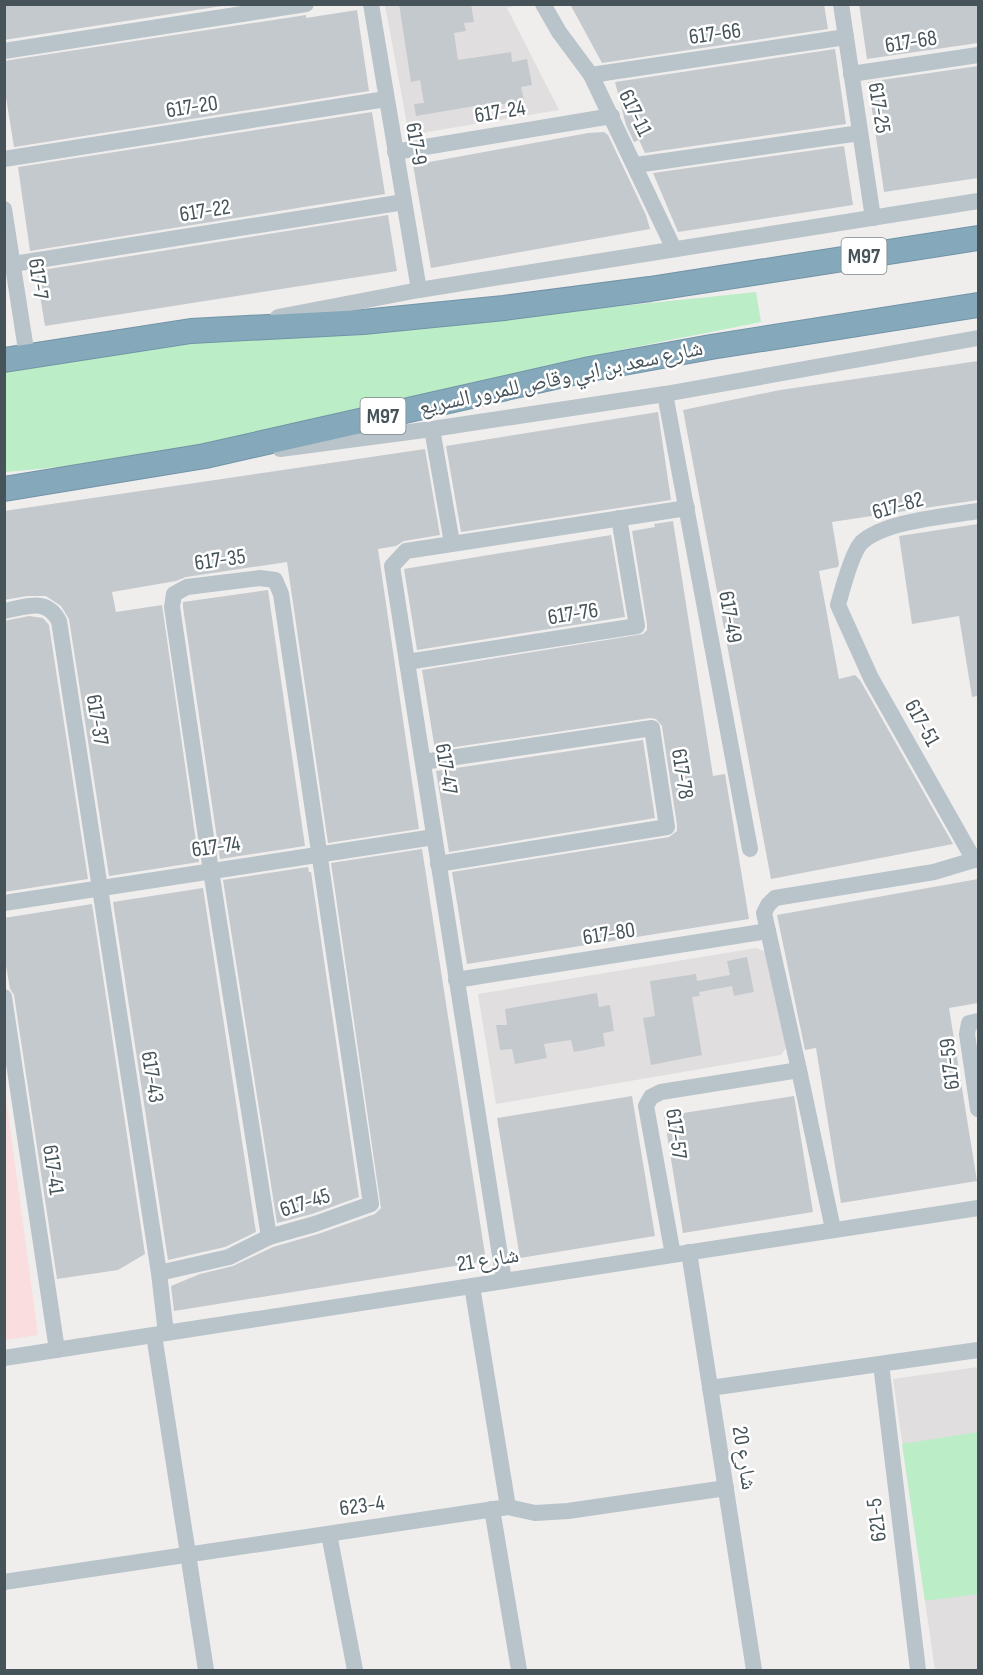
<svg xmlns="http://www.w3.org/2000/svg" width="983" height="1675" font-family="'Sofia Sans Condensed','Noto Naskh Arabic',sans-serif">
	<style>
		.education { fill: #e1dedf }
		.medical { fill: #fadddf }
		.green { fill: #bbedc6 }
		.building { fill: #c4c9cd }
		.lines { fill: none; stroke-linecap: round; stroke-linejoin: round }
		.highway-casing { stroke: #7194a7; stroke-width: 26 }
		.minor { stroke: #b8c4ca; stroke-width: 16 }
		.highway { stroke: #85a9bb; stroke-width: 24 }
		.labels { text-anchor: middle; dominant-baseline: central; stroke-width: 5; stroke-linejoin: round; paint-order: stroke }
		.shield { fill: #fff; stroke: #7e878c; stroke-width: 1.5 }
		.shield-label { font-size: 21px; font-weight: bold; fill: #46545a }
		.street-label { font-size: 22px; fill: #46545a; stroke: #fff }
	</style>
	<rect width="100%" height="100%" fill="#f0eded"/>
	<!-- education -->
	<g class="education">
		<path d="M385 5H518L507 8 559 110 409 135Z"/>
		<path d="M756 948 767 952 786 1048 781 1055 496 1104 478 994Z"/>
		<path d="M978 1367V1670H935L893 1379Z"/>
	</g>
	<!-- medical -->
	<path class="medical" d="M5 1090 38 1335 5 1340H4Z"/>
	<!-- green -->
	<g class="green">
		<path d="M756 292 761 322C681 338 601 353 521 372 351 413 179 459 5 472V372L215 340 555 313Z"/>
		<path d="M978 1432V1594L925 1601 902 1444Z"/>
	</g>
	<!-- building -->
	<g class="building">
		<path d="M4 4H235L4 40Z"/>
		<path d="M399 4H471L474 22 464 23 466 31 454 33 458 60 511 52 512 62 527 59 532 85 521 87 524 100 499 105 498 102 416 116 414 104 424 103 420 80 411 82Z"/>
		<path d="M570 4H824L828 29 602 63Z"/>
		<path d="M859 4H978V43L867 59Z"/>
		<path d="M357 10 369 91 14 147 4 85V61L306 15V18Z"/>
		<path d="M835 49 846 124 645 153 639 140 634 142 626 125 615 82Z"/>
		<path d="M978 66V178L884 192 868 82Z"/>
		<path d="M372 112 385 194 30 251 18 167Z"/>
		<path d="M604 132 608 135 646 215 650 229 431 268 413 165 588 133Z"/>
		<path d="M844 146 853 205 678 232 653 173Z"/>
		<path d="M388 215 397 271 45 326 36 271Z"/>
		<path d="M978 361V500L832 522 839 564 838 567 819 571 839 679 855 675 860 680 953 844 771 879 683 410 780 390Z"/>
		<path d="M658 412 671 500 461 532 446 446Z"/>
		<path d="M425 449 440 535 404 541 396 546 378 549 419 829 328 843 287 562 186 577 176 581 112 592 116 612 162 605 199 862 109 876 69 619 61 606 46 596H27L4 600V511Z"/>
		<path d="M673 521 713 776 725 774 749 919 467 964 452 872 669 837 677 831V825L662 726 656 719 650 718 435 750 422 670 643 634 647 630V624L632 531 655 527 654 524Z"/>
		<path d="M978 524V696L972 697 959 616 912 624 899 536Z"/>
		<path d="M611 535 625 617 417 650 404 569Z"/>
		<path d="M268 590 305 846 220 859 183 607V602Z"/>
		<path d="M29 616 43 618 49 625 88 879 4 892V621Z"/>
		<path d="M643 740 655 818 449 852 436 771Z"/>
		<path d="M422 849 486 1261 174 1311 171 1286 200 1274 233 1266 273 1247 318 1234 375 1214 381 1208 331 863Z"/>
		<path d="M308 867 309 872H311L359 1197 312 1214 277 1223 223 880Z"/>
		<path d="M978 879V1003L949 1008 977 1181 841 1203 816 1048 805 1050 777 915Z"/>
		<path d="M203 888 256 1232 225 1247 168 1260 113 902Z"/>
		<path d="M92 904 145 1254 118 1270 57 1279 14 995 10 989 4 954V918Z"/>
		<path d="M747 957 754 992 734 996 732 986 699 992 700 996 692 997 702 1055 651 1065 643 1018 655 1016 650 981 696 974 697 981 730 975 727 961Z"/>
		<path d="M597 993 599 1007 610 1005 614 1031 603 1033 605 1046 574 1052 571 1040 544 1044 547 1058 515 1064 512 1049 500 1050 496 1025H507L505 1009Z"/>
		<path d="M632 1096 655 1236 520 1258 497 1118Z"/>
		<path d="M794 1096 813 1212 683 1233 664 1116Z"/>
	</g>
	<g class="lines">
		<!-- highway casing -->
		<g class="highway-casing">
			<g id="highway">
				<path d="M4 360 191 331 363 322 504 308 650 289 978 238"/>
				<path d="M4 489 205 456 590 369 711 347 978 305"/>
			</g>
		</g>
		<!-- minor -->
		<g class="minor">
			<path d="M371 4 419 290"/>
			<path d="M543 4 559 32 591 75 674 249"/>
			<path d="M841 4 873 218"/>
			<path d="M4 51 306 4"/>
			<path d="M851 74 978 55"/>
			<path d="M591 75 846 37"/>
			<path d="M395 152 612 116"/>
			<path d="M4 159 386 99"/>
			<path d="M636 165 860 133"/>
			<path d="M4 209 27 356"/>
			<path d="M13 264 404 202"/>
			<path d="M278 317 419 290 978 201"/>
			<path d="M665 394 750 849"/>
			<path d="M432 429 452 543"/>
			<path d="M280 449 432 429 665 394 978 338"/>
			<path d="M260 578 275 580 281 594 371 1204 315 1224 269 1237 211 871 172 607 174 594 187 587Z"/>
			<path d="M4 611C27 607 46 597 59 621L159 1273 229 1257 269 1237"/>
			<path d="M407 662 637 626 619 518"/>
			<path d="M423 762 652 728 667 827 438 864"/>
			<path d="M974 860 871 678 838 605C842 590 852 553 861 543 883 521 948 516 978 511"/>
			<path d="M4 903 434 837"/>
			<path d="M456 980 768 931"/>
			<path d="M4 997 57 1350"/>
			<path d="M978 1021 969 1023 967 1034 978 1109"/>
			<path d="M799 1070 764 913 768 905 775 898 934 872 974 860 978 857"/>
			<path d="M689 1252 754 1670"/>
			<path d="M673 1255 646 1106 651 1097 661 1092 799 1070 833 1229"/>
			<path d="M159 1273 166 1333"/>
			<path d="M504 1281 392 566 406 551 687 508"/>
			<path d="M472 1286 508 1507"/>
			<path d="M154 1335 206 1670"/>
			<path d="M4 1358 978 1208"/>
			<path d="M881 1364 918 1670"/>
			<path d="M710 1388 978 1350"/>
			<path d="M492 1509 519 1670"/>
			<path d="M329 1534 355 1670"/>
			<path d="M4 1582 508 1507 535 1513 568 1511 726 1488"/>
		</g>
		<!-- highway -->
		<use href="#highway" class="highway"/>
	</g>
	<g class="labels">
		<!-- shield labels -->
		<g class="shield">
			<rect x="841.5" y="238" width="45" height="36" rx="4.5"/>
			<rect x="360.5" y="398" width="45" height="36" rx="4.5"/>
		</g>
		<g class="shield-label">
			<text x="864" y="256">M97</text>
			<text x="383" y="416">M97</text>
		</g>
		<!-- street labels -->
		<g class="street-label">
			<text transform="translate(715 34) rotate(-8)">617-66</text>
			<text transform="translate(911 42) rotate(-9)">617-68</text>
			<text transform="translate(192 107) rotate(-9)">617-20</text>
			<text transform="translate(879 108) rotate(81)">617-25</text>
			<text transform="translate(500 112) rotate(-9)">617-24</text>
			<text transform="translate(635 113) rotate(64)">617-11</text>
			<text transform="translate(416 144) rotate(80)">617-9</text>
			<text transform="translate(205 211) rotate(-9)">617-22</text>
			<text transform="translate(38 279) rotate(82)">617-7</text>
			<text transform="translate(561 378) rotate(-12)">شارع سعد بن ابي وقاص للمرور السريع</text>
			<text transform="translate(898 506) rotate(-16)">617-82</text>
			<text transform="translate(220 560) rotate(-8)">617-35</text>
			<text transform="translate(573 614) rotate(-9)">617-76</text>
			<text transform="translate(730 617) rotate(80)">617-49</text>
			<text transform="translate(97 720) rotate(81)">617-37</text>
			<text transform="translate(922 723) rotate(61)">617-51</text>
			<text transform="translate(446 769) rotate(81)">617-47</text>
			<text transform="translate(682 774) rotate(81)">617-78</text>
			<text transform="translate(216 847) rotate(-8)">617-74</text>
			<text transform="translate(609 934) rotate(-9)">617-80</text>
			<text transform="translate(950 1064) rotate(-96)">617-59</text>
			<text transform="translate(152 1077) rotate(81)">617-43</text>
			<text transform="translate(676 1134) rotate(82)">617-57</text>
			<text transform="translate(53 1170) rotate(82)">617-41</text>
			<text transform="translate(305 1203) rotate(-18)">617-45</text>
			<text transform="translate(488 1260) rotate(-9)">شارع 21</text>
			<text transform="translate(744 1458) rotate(81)">شارع 20</text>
			<text transform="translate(362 1506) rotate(-8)">623-4</text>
			<text transform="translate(877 1520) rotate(-97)">621-5</text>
		</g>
	</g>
	<!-- border -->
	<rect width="983" height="1675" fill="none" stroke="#46545a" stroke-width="12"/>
</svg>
